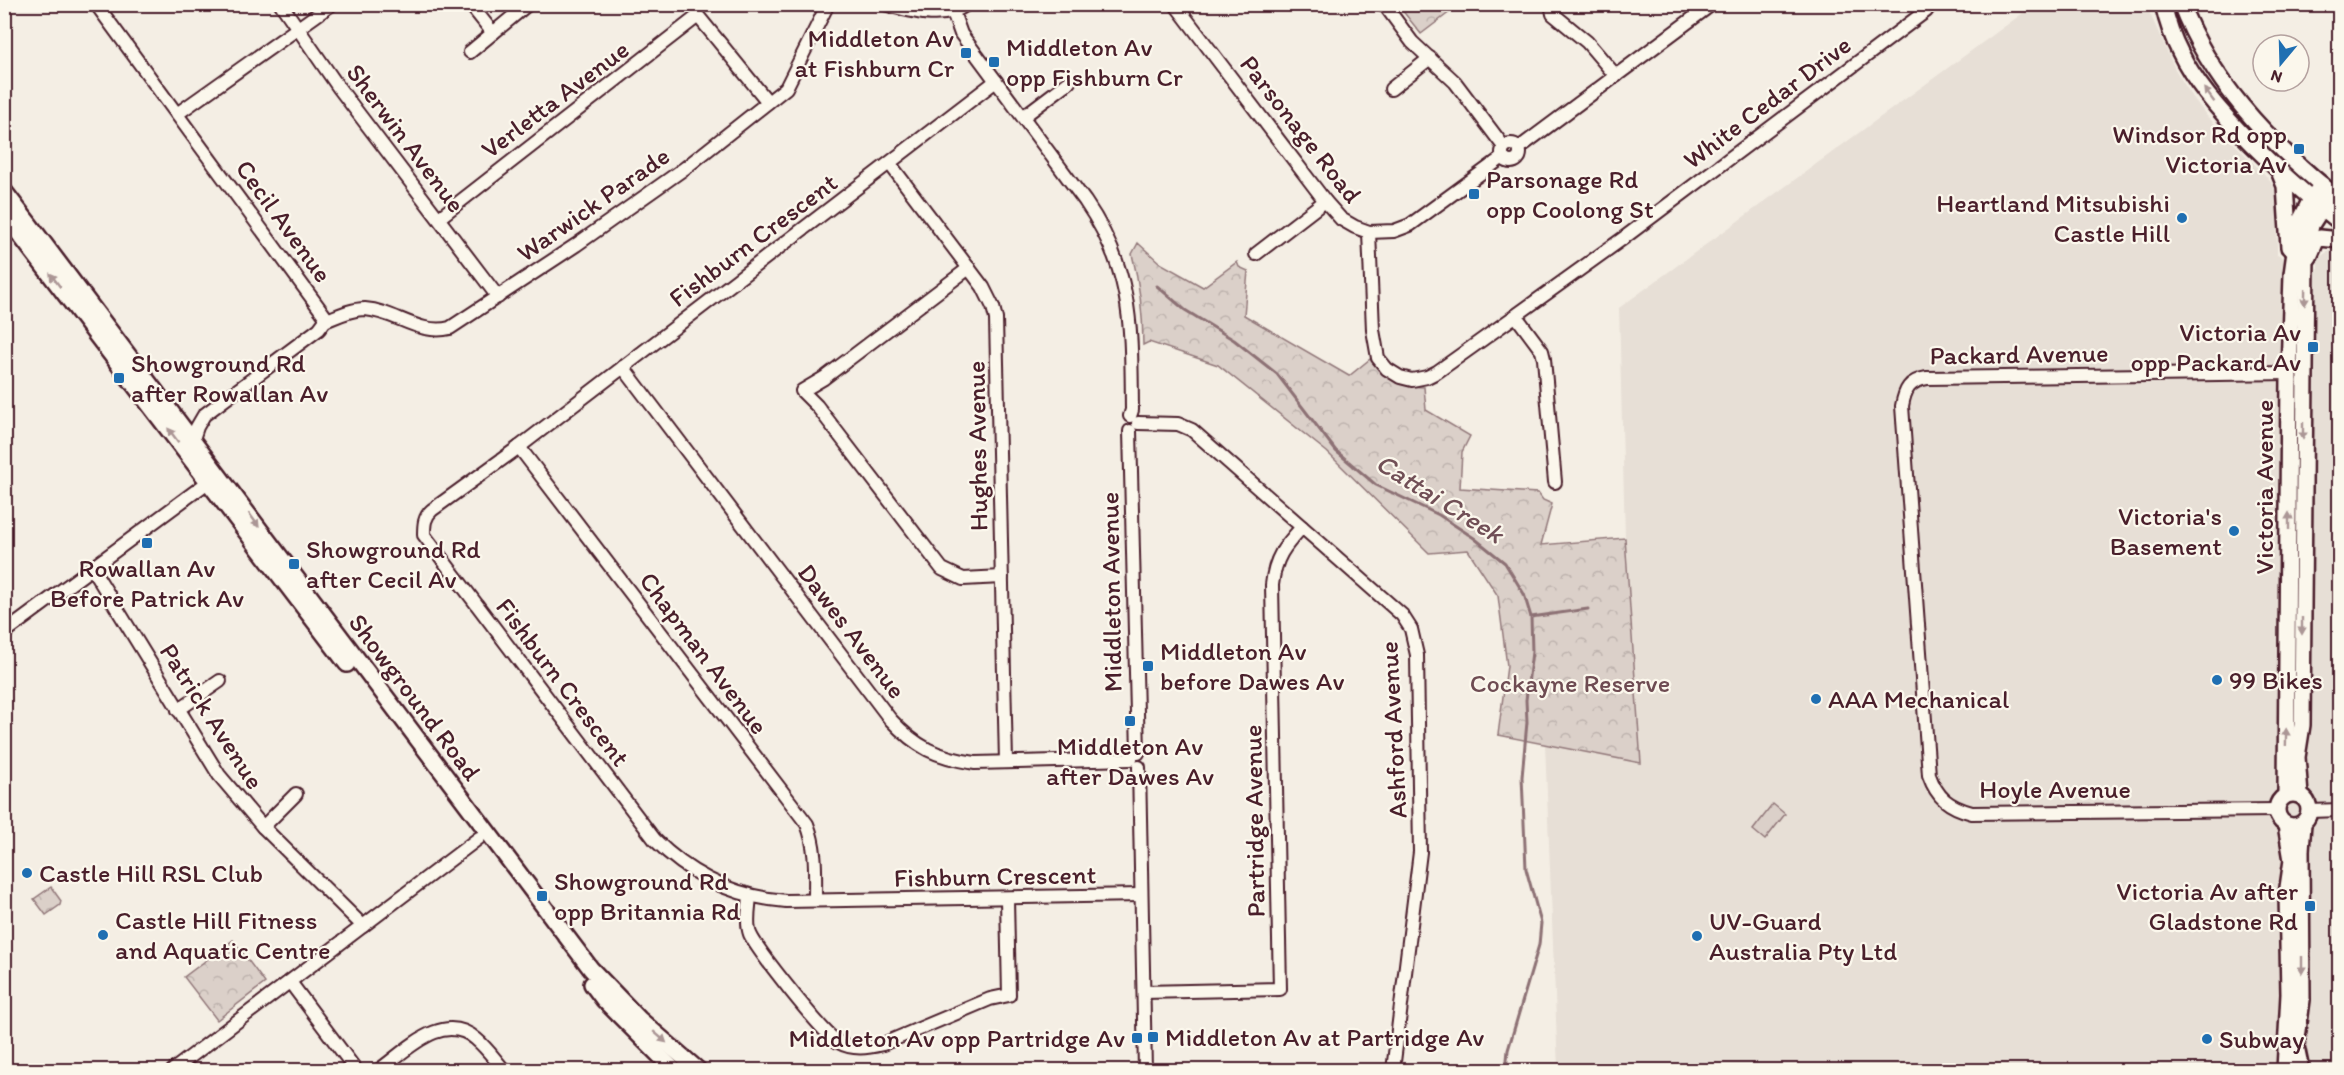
<svg xmlns="http://www.w3.org/2000/svg" width="2344" height="1075" font-family="Itim,sans-serif">
	<style>
		.built { fill: #e7dfd6 }
		.grass { fill: #dbd0c9; stroke: #92787a; stroke-width: 1.5 }
		.park { fill: url(#park-crowns); stroke: #92787a; stroke-width: 1.5 }
		.lines { fill: none; stroke-linecap: round; stroke-linejoin: round }
		.stream { stroke: #8d7174; stroke-width: 3 }
		.minor-casing { stroke: #4a1f2b; stroke-width: 16 }
		.major-casing { stroke: #4a1f2b; stroke-width: 20 }
		.minor { stroke: #fbf7ec; stroke-width: 12 }
		.major { stroke: #fbf7ec; stroke-width: 15 }
		.oneway { fill: #ab9695 }
		.poi-dot { fill: #1f6fb2; stroke: #fbf7ec; stroke-width: 2 }
		.labels { text-anchor: middle; dominant-baseline: central; stroke-width: 4.5; stroke-linejoin: round; paint-order: stroke }
		.poi-label { font-size: 26px; fill: #4a1f2b; stroke: #fbf7ec; text-anchor: start }
		.street-label { font-size: 26px; fill: #4a1f2b; stroke: #fbf7ec }
		.park-label { font-size: 26px; fill: #6e4b52; stroke: #fbf7ec }
		.water-label { font-size: 27px; font-style: italic; fill: #714f56; stroke: #fbf7ec }
	</style>
	<defs>
		<pattern id="park-crowns" width="20" height="18" patternUnits="userSpaceOnUse" patternTransform="scale(1.5)"><rect width="20" height="18" fill="#dbd0c9"/><path d="M2 6a3 3 0 1 1 6 0M12 15a3 3 0 1 1 6 0" fill="none" stroke="#bdb2ad"/></pattern>
	</defs>
	<rect width="100%" height="100%" fill="#f4eee4"/>
	<filter id="ink" filterUnits="userSpaceOnUse"><feTurbulence type="fractalNoise" baseFrequency=".0167" numOctaves="2"/><feDisplacementMap in="SourceGraphic" scale="12" xChannelSelector="R" yChannelSelector="G"/><feConvolveMatrix kernelMatrix="1 2 1 2 8 2 1 2 1" color-interpolation-filters="sRGB"/></filter>
	<g filter="url(#ink)">
		<!-- built -->
		<path class="built" d="M2034 5H2146L2175 69 2189 92 2206 115 2271 181 2277 194V255L2318 271V258L2332 249 2339 252V1070H1558L1545 744 1641 762 1625 538 1619 308Z"/>
		<!-- grass -->
		<path class="grass" d="M1773 804 1785 814 1765 840 1753 830Z"/>
		<!-- park -->
		<g class="park">
			<path d="M1398 5H1459L1421 34Z"/>
			<path d="M1138 243 1160 263 1203 287 1237 262 1239 267 1248 271 1244 315 1349 376 1370 359C1386 378 1399 387 1424 387L1426 410 1470 436 1462 452 1460 488 1538 493 1543 500 1552 504 1541 545 1625 538 1641 763 1498 735 1507 666 1498 596 1468 550 1429 553 1327 452 1218 365 1149 342 1143 345C1143 314 1140 285 1132 254Z"/>
			<path d="M51 887 61 901 60 905 46 915 34 899Z"/>
			<path d="M233 940 265 983 217 1020 184 977Z"/>
		</g>
		<g class="lines">
			<!-- stream -->
			<g class="stream">
				<path d="M1157 286 1185 310 1234 340 1277 374 1336 451 1376 485 1439 515 1474 538 1505 563 1524 594 1531 617 1532 652 1526 700 1527 722 1522 777 1526 869 1541 923 1539 945 1508 1050 1506 1070"/>
				<path d="M1531 617 1588 609"/>
			</g>
			<!-- minor casing -->
			<g class="minor-casing">
				<g id="minor">
					<path d="M96 4 325 316V321L319 329 204 415 197 427 193 439"/>
					<path d="M281 4 339 88 498 297"/>
					<path d="M470 4 493 33"/>
					<path d="M884 4C911 11 943 22 967 4"/>
					<path d="M1175 4 1325 201 1341 219 1355 227 1369 232 1394 231 1410 225 1503 157"/>
					<path d="M1384 4 1412 42 1455 82 1504 147"/>
					<path d="M1551 4 1553 14 1587 42 1616 76"/>
					<path d="M953 12 961 34 1085 201C1134 272 1131 328 1132 410L1130 416"/>
					<path d="M470 52 528 4"/>
					<path d="M996 81 519 447 432 510C424 517 424 525 424 535L655 840C692 877 734 897 786 901L1141 895"/>
					<path d="M1391 89 1430 58"/>
					<path d="M177 114 332 4"/>
					<path d="M1024 116 1069 82"/>
					<circle cx="1511" cy="153" r="9"/>
					<path d="M1519 148 1712 4"/>
					<path d="M890 164 983 287 993 307 996 319 1006 762"/>
					<path d="M439 218 698 16 768 102"/>
					<path d="M1369 232 1373 330 1378 358 1387 369 1400 377 1412 380 1427 377 1437 372 1472 347 1625 237 1926 11 1931 4"/>
					<path d="M1256 254 1325 201"/>
					<path d="M969 268 824 378 802 391 817 406 942 569 963 579 1002 577"/>
					<path d="M1516 316 1542 351 1544 359 1555 482"/>
					<path d="M325 321C337 316 351 309 365 309 395 311 420 336 450 328L576 245 685 168 786 88 828 4"/>
					<path d="M623 367 890 719C917 748 936 757 975 763L1131 759"/>
					<path d="M1138 423 1178 424 1192 430 1402 615 1411 629 1417 655 1420 852 1393 1070"/>
					<path d="M1130 431 1138 753"/>
					<path d="M519 447 807 824C817 849 815 874 815 900"/>
					<path d="M92 568 219 775 263 827 363 926"/>
					<path d="M4 633 208 482"/>
					<path d="M178 710 220 681"/>
					<path d="M1139 767 1145 1070"/>
					<path d="M2277 810 1972 813C1949 807 1937 798 1929 775L1902 406C1905 389 1909 381 1927 378L2289 373"/>
					<path d="M2310 811 2340 810"/>
					<path d="M263 827 296 794"/>
					<path d="M750 897C749 908 746 923 750 934 757 950 824 1035 838 1042 853 1050 867 1048 883 1044L990 999 1009 995 1007 899"/>
					<path d="M290 982 356 1070"/>
					<path d="M1144 992 1280 989 1272 585C1275 557 1284 547 1302 527"/>
					<path d="M173 1070 479 838"/>
					<path d="M379 1070C406 1051 443 1010 476 1039 487 1048 495 1060 504 1070"/>
				</g>
			</g>
			<!-- major casing -->
			<g class="major-casing">
				<g id="major">
					<path d="M2163 4C2167 21 2172 37 2180 52 2207 109 2290 183 2340 222"/>
					<path d="M2181 4C2210 80 2266 139 2328 190"/>
					<path d="M2279 171 2285 186 2289 247"/>
					<path d="M4 191C201 449 394 710 591 969L639 1019 698 1070"/>
					<path d="M4 214 347 664"/>
					<path d="M2309 257 2316 241 2320 238 2340 240"/>
					<circle cx="2293" cy="810" r="16"/>
					<path d="M2286 795 2289 373 2292 274 2299 223 2311 199 2322 185"/>
					<path d="M2300 795 2297 757 2302 725 2306 251 2311 225 2332 193"/>
					<path d="M592 984 604 1000 674 1070"/>
					<path d="M2285 1070 2289 994 2287 894 2292 860 2286 825"/>
					<path d="M2301 1070 2296 1046 2302 1000 2301 851 2303 823"/>
				</g>
			</g>
			<!-- minor -->
			<use href="#minor" class="minor"/>
			<!-- major -->
			<use href="#major" class="major"/>
		</g>
		<!-- one-way arrows -->
		<defs><path id="oneway-solid" d="M-6-.8H1V-3.2L6.5 0L1 3.2V.8H-6Z" transform="scale(1.5)"/></defs>
		<g class="oneway">
			<use href="#oneway-solid" transform="translate(2209 95) rotate(-127)"/>
			<use href="#oneway-solid" transform="translate(55 280) rotate(-127)"/>
			<use href="#oneway-solid" transform="translate(2305 297) rotate(91)"/>
			<use href="#oneway-solid" transform="translate(2303 431) rotate(90)"/>
			<use href="#oneway-solid" transform="translate(173 435) rotate(-127)"/>
			<use href="#oneway-solid" transform="translate(254 520) rotate(54)"/>
			<use href="#oneway-solid" transform="translate(2289 521) rotate(-90)"/>
			<use href="#oneway-solid" transform="translate(2302 626) rotate(90)"/>
			<use href="#oneway-solid" transform="translate(2286 737) rotate(-89)"/>
			<use href="#oneway-solid" transform="translate(2302 965) rotate(90)"/>
			<use href="#oneway-solid" transform="translate(660 1037) rotate(41)"/>
		</g>
	</g>
	<!-- markers -->
	<g class="poi-dot">
		<rect x="960" y="47" width="12" height="12" rx="3"/>
		<rect x="988" y="56" width="12" height="12" rx="3"/>
		<rect x="2293" y="143" width="12" height="12" rx="3"/>
		<rect x="1468" y="188" width="12" height="12" rx="3"/>
		<circle cx="2182" cy="218" r="6"/>
		<rect x="2307" y="341" width="12" height="12" rx="3"/>
		<rect x="113" y="372" width="12" height="12" rx="3"/>
		<circle cx="2234" cy="531" r="6"/>
		<rect x="141" y="537" width="12" height="12" rx="3"/>
		<rect x="288" y="558" width="12" height="12" rx="3"/>
		<rect x="1142" y="660" width="12" height="12" rx="3"/>
		<circle cx="2217" cy="680" r="6"/>
		<circle cx="1816" cy="699" r="6"/>
		<rect x="1124" y="715" width="12" height="12" rx="3"/>
		<circle cx="27" cy="873" r="6"/>
		<rect x="536" y="890" width="12" height="12" rx="3"/>
		<rect x="2304" y="900" width="12" height="12" rx="3"/>
		<circle cx="103" cy="935" r="6"/>
		<circle cx="1697" cy="936" r="6"/>
		<rect x="1147" y="1031" width="12" height="12" rx="3"/>
		<rect x="1131" y="1032" width="12" height="12" rx="3"/>
		<circle cx="2207" cy="1039" r="6"/>
	</g>
	<g class="labels">
		<!-- poi labels -->
		<g class="poi-label">
			<text x="954" y="38" text-anchor="end">Middleton Av<tspan x="954" dy="30">at Fishburn Cr</tspan></text>
			<text x="1006" y="47">Middleton Av<tspan x="1006" dy="30">opp Fishburn Cr</tspan></text>
			<text x="2287" y="134" text-anchor="end">Windsor Rd opp<tspan x="2287" dy="30">Victoria Av</tspan></text>
			<text x="1486" y="179">Parsonage Rd<tspan x="1486" dy="30">opp Coolong St</tspan></text>
			<text x="2170" y="203" text-anchor="end">Heartland Mitsubishi<tspan x="2170" dy="30">Castle Hill</tspan></text>
			<text x="2301" y="332" text-anchor="end">Victoria Av<tspan x="2301" dy="30">opp Packard Av</tspan></text>
			<text x="131" y="363">Showground Rd<tspan x="131" dy="30">after Rowallan Av</tspan></text>
			<text x="2222" y="516" text-anchor="end">Victoria's<tspan x="2222" dy="30">Basement</tspan></text>
			<text x="306" y="549">Showground Rd<tspan x="306" dy="30">after Cecil Av</tspan></text>
			<text x="147" y="568" text-anchor="middle">Rowallan Av<tspan x="147" dy="30">Before Patrick Av</tspan></text>
			<text x="1160" y="651">Middleton Av<tspan x="1160" dy="30">before Dawes Av</tspan></text>
			<text x="2229" y="680">99 Bikes</text>
			<text x="1828" y="699">AAA Mechanical</text>
			<text x="1130" y="746" text-anchor="middle">Middleton Av<tspan x="1130" dy="30">after Dawes Av</tspan></text>
			<text x="39" y="873">Castle Hill RSL Club</text>
			<text x="554" y="881">Showground Rd<tspan x="554" dy="30">opp Britannia Rd</tspan></text>
			<text x="2298" y="891" text-anchor="end">Victoria Av after<tspan x="2298" dy="30">Gladstone Rd</tspan></text>
			<text x="115" y="920">Castle Hill Fitness<tspan x="115" dy="30">and Aquatic Centre</tspan></text>
			<text x="1709" y="921">UV-Guard<tspan x="1709" dy="30">Australia Pty Ltd</tspan></text>
			<text x="1165" y="1037">Middleton Av at Partridge Av</text>
			<text x="1125" y="1038" text-anchor="end">Middleton Av opp Partridge Av</text>
			<text x="2219" y="1039">Subway</text>
		</g>
		<!-- street labels -->
		<g class="street-label">
			<text transform="translate(555 99) rotate(-37)">Verletta Avenue</text>
			<text transform="translate(1767 102) rotate(-37)">White Cedar Drive</text>
			<text transform="translate(1301 129) rotate(52)">Parsonage Road</text>
			<text transform="translate(406 138) rotate(53)">Sherwin Avenue</text>
			<text transform="translate(593 204) rotate(-35)">Warwick Parade</text>
			<text transform="translate(284 221) rotate(54)">Cecil Avenue</text>
			<text transform="translate(753 240) rotate(-37)">Fishburn Crescent</text>
			<text transform="translate(2019 354) rotate(-1)">Packard Avenue</text>
			<text transform="translate(977 446) rotate(-91)">Hughes Avenue</text>
			<text transform="translate(2264 487) rotate(-90)">Victoria Avenue</text>
			<text transform="translate(1111 592) rotate(-91)">Middleton Avenue</text>
			<text transform="translate(852 631) rotate(53)">Dawes Avenue</text>
			<text transform="translate(704 653) rotate(53)">Chapman Avenue</text>
			<text transform="translate(563 682) rotate(53)">Fishburn Crescent</text>
			<text transform="translate(415 697) rotate(53)">Showground Road</text>
			<text transform="translate(212 716) rotate(57)">Patrick Avenue</text>
			<text transform="translate(1393 730) rotate(-93)">Ashford Avenue</text>
			<text x="2055" y="789">Hoyle Avenue</text>
			<text transform="translate(1254 821) rotate(-91)">Partridge Avenue</text>
			<text transform="translate(995 876) rotate(-1)">Fishburn Crescent</text>
		</g>
		<!-- park labels -->
		<g class="park-label">
			<text x="1570" y="683">Cockayne Reserve</text>
		</g>
		<!-- water labels -->
		<g class="water-label">
			<text transform="translate(1440 498) rotate(32)">Cattai Creek</text>
		</g>
	</g>
	<!-- margin -->
	<rect width="2344" height="1075" fill="none" stroke="#fbf7ec" stroke-width="24"/>
	<rect x="12" y="12" width="2320" height="1051" fill="none" stroke="#4a1f2b" stroke-width="2" filter="url(#ink)"/>
	<!-- north arrow -->
	<g transform="translate(2281 63) rotate(199)"><circle r="28" fill="#fbf7ec" stroke="#b4a19f" stroke-width="1.5"/>
	<path d="M0-4.5L10 22L0 15L-10 22Z" fill="#1f6fb2"/>
	<text y="-9" font-size="16" font-weight="bold" text-anchor="middle" fill="#4a1f2b">N</text>
	</g>
</svg>
